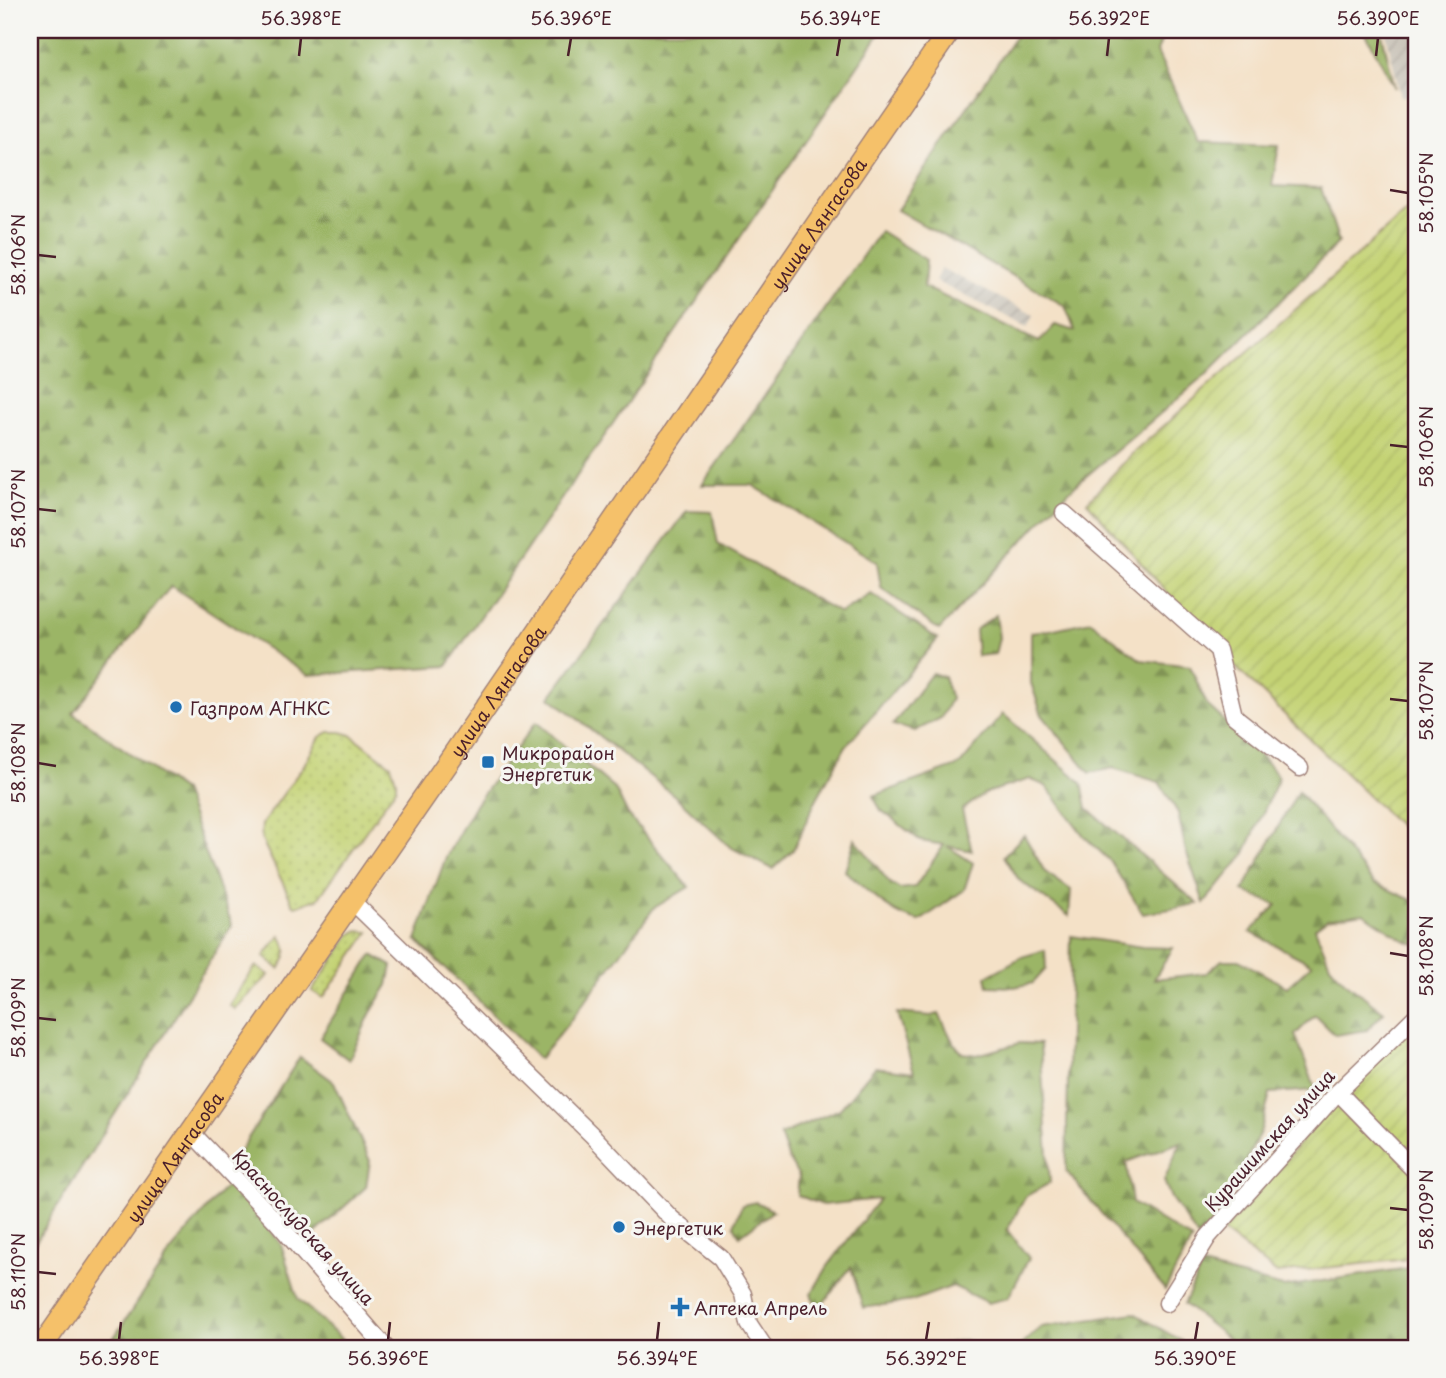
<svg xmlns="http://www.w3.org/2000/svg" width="1446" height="1378" font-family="'Playpen Sans',sans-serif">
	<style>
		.industrial { fill: url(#industrial-furrows) }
		.grass { fill: url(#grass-dots); stroke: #877950; stroke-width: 2 }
		.forest { fill: url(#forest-firs); stroke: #726a48; stroke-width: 2 }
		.garden { fill: url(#garden-furrows); stroke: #877950; stroke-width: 2 }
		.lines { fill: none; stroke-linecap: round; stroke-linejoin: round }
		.minor-casing { stroke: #9f8079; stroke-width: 19 }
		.major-casing { stroke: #9f8079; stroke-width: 24 }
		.minor { stroke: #fff; stroke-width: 16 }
		.major { stroke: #f5c16b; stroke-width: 21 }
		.ticks { fill: none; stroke: #4a1f2b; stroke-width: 2.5 }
		.poi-dot { fill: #1f6fb2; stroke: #f6f6f2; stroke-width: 2.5 }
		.labels { text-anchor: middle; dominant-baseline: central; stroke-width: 6; stroke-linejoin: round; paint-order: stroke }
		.street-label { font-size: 18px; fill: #4a1f2b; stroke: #f6f6f2 }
		.poi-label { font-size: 18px; fill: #4a1f2b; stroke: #f6f6f2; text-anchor: start }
		.neatline { fill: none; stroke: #4a1f2b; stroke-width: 2.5 }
		.ticks-label { font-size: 18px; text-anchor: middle; fill: #4a1f2b }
	</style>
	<defs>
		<pattern id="industrial-furrows" width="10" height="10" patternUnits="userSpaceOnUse" patternTransform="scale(1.75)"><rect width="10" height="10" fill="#c9c3b8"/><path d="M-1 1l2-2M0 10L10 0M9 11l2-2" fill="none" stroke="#aea79e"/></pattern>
		<pattern id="grass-dots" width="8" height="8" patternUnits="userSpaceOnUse" patternTransform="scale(1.75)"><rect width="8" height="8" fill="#c4d375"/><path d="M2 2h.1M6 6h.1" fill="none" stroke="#aab565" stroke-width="1.8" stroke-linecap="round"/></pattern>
		<pattern id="forest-firs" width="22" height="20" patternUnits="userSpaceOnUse" patternTransform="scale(1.75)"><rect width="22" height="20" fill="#9bb566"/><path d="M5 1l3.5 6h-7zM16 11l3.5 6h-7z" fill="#809354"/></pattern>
		<pattern id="garden-furrows" width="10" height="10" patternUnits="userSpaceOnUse" patternTransform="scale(1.75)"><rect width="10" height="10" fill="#c4d375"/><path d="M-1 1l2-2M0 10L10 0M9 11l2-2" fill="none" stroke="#aab565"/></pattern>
	</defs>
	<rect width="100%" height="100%" fill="#f6f6f2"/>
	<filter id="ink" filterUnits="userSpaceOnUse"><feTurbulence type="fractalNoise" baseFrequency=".0143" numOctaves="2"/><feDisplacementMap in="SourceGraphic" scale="14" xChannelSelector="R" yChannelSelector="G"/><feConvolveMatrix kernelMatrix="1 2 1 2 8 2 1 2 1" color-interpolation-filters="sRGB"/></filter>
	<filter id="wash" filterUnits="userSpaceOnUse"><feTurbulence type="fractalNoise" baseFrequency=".00686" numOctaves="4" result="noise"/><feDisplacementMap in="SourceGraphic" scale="28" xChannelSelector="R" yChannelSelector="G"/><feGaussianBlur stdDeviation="1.57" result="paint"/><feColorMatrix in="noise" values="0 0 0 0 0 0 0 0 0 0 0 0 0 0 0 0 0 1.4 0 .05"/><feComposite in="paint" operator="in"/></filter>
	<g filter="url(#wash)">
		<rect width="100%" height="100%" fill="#f4e1c7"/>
		<!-- industrial -->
		<g class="industrial">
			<path d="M1385 30H1416V93L1401 97Z"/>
			<path d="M941 268 1034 315 1028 327 935 281Z"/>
		</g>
		<!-- grass -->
		<g class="grass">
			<path d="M329 732H341L351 735 391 765 396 781V788L318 899 296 906 293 904 261 838 262 824 304 765 320 737Z"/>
			<path d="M357 931 369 932 323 998 312 991 350 935Z"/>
			<path d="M280 936C289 948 288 958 279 969L264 956Z"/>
			<path d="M256 966 269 975 235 1009 229 1005Z"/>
		</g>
		<!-- forest -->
		<g class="forest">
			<path d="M30 30H882L447 666 308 675 171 586 73 713 183 791 232 925 30 1251Z"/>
			<path d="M1020 30H1165L1157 52 1198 142 1279 145 1272 186 1321 188 1339 242 1207 374 1071 489 939 630 881 588 877 562 752 485H702L880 231 926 260 924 287 1039 342 1055 325 1075 331 1065 306 897 210Z"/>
			<path d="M1364 30H1381L1395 88Z"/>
			<path d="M687 511 712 512 718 544 840 613 871 594 938 639 846 746 816 800 793 850 773 869 730 847 675 796 550 697Z"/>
			<path d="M996 615 999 638 995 654 977 656 975 630Z"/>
			<path d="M1090 621 1141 660 1190 666 1207 705 1253 747 1279 777 1244 855 1204 903 1186 851 1178 813 1159 782 1113 768 1090 773 1042 715 1031 683V632L1050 630Z"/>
			<path d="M932 673 944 677 951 699 941 718 915 731 893 725Z"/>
			<path d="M1003 714 1082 783 1087 808 1198 904 1143 914 1110 861 1084 836 1046 786 1030 779 986 793 962 810 972 851 947 846 973 863 964 890 920 921C892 917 866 889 845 871L855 839 889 882 900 889 915 887 944 845 921 841 881 810 873 796 960 765Z"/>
			<path d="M536 722 615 789 628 815 689 887 654 908 571 1020 539 1059 416 940 446 857 473 808Z"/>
			<path d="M1298 791 1374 883 1416 902V944L1404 940 1363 913 1327 919 1315 928 1330 965 1344 981 1384 1012 1367 1030 1335 1035 1315 1015 1295 1035 1316 1090 1270 1093 1261 1130 1219 1217 1198 1238 1171 1198 1164 1181 1181 1142 1126 1162 1132 1203 1192 1240 1165 1290 1066 1171 1071 936 1142 947 1173 948 1154 979 1207 973 1222 960H1239L1287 987 1312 964 1250 932 1277 905 1243 891Z"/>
			<path d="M1024 835 1045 872 1071 890 1069 916 1019 880 1004 856Z"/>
			<path d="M1045 950 1046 969 1033 983 1014 987 988 986 986 977 1022 957Z"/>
			<path d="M372 955 392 966 388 985 370 1014 349 1060 320 1038Z"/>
			<path d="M897 1013 931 1016 939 1014 953 1042 962 1053 977 1055 1020 1043 1040 1044 1050 1183 1026 1196 1007 1230 1029 1258 1008 1298 988 1303 953 1286 912 1301 863 1308 851 1267 818 1310 811 1294 828 1266 879 1199 823 1205 797 1195 799 1176 789 1160 780 1135 840 1109 875 1067 914 1072Z"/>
			<path d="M300 1057 334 1082 370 1161 366 1187 310 1238 236 1157Z"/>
			<path d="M230 1181 281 1244 298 1299 351 1348H107L171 1251Z"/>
			<path d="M756 1202 773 1211 740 1236 734 1225 742 1205Z"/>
			<path d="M1202 1266 1283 1287 1416 1267V1348H1240L1184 1304Z"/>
			<path d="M1134 1313 1193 1348H1018L1041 1327Z"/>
			<path d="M963 1340 994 1348H928Z"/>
		</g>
		<!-- garden -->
		<g class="garden">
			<path d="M1416 203V842L1218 650 1087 502 1132 454Z"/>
			<path d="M1416 1023V1258L1277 1273 1223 1232 1345 1091Z"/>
		</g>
	</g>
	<g filter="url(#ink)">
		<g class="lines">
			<!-- minor casing -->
			<g class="minor-casing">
				<g id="minor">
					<path d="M1064 513 1218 650 1234 716 1300 768"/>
					<path d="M352 901 592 1135 672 1219 721 1258 743 1294 749 1324 765 1348"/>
					<path d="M1338 1092 1416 1172"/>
					<path d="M191 1132 277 1222 386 1348"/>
					<path d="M1167 1303 1208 1237 1338 1092 1416 1016"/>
				</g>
			</g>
			<!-- major casing -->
			<g class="major-casing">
				<g id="major">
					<path id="s1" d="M41 1348 447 764 950 30"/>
				</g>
			</g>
			<!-- minor -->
			<use href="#minor" class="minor"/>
			<!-- major -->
			<use href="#major" class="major"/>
		</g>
	</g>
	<!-- ticks -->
	<path class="ticks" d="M299 56 301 38M568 56 571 38M837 56 840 38M1107 56 1109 38M1376 56 1378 38M1390 190 1408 193M38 255 56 257M1390 445 1408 447M38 509 56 511M1390 699 1408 701M38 763 56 766M1390 953 1408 956M38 1018 56 1020M1390 1208 1408 1210M38 1272 56 1274M119 1340 121 1322M388 1340 390 1322M657 1340 659 1322M926 1340 929 1322M1195 1340 1198 1322"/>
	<!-- markers -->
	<g class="poi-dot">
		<circle cx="176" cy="707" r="7"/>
		<rect x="481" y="755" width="14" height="14" rx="3.5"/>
		<circle cx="619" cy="1227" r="7"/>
		<path d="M676.5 1296.5h7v7h7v7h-7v7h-7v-7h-7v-7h7z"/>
	</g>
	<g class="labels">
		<!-- street labels -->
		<g class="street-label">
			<text stroke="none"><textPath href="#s1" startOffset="1367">улица Лянгасова</textPath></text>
			<text stroke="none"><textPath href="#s1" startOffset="800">улица Лянгасова</textPath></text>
			<text transform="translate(1269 1140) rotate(-48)">Курашимская улица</text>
			<text stroke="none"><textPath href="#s1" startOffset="233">улица Лянгасова</textPath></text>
			<text transform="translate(304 1227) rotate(48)">Краснослудская улица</text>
		</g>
		<!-- poi labels -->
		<g class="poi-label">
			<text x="190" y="707">Газпром АГНКС</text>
			<text x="502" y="752">Микрорайон<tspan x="502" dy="21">Энергетик</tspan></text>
			<text x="633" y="1227">Энергетик</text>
			<text x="694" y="1307">Аптека Апрель</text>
		</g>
	</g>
	<!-- margin -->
	<rect width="1446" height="1378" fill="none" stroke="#f6f6f2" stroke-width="77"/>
	<rect x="38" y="38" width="1370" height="1302" class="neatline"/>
	<g class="ticks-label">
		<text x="301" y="25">56.398°E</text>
		<text x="571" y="25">56.396°E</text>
		<text x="840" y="25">56.394°E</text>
		<text x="1109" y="25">56.392°E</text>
		<text x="1378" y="25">56.390°E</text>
		<text transform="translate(1427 193) rotate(-90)" y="6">58.105°N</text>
		<text transform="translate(19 255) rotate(-90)" y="6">58.106°N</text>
		<text transform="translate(1427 447) rotate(-90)" y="6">58.106°N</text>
		<text transform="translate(19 509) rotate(-90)" y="6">58.107°N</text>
		<text transform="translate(1427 701) rotate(-90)" y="6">58.107°N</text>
		<text transform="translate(19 763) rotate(-90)" y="6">58.108°N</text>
		<text transform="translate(1427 956) rotate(-90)" y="6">58.108°N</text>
		<text transform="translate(19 1018) rotate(-90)" y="6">58.109°N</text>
		<text transform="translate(1427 1210) rotate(-90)" y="6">58.109°N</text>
		<text transform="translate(19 1272) rotate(-90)" y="6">58.110°N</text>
		<text x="119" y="1365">56.398°E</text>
		<text x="388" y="1365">56.396°E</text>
		<text x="657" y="1365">56.394°E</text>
		<text x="926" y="1365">56.392°E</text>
		<text x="1195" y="1365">56.390°E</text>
	</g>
</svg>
